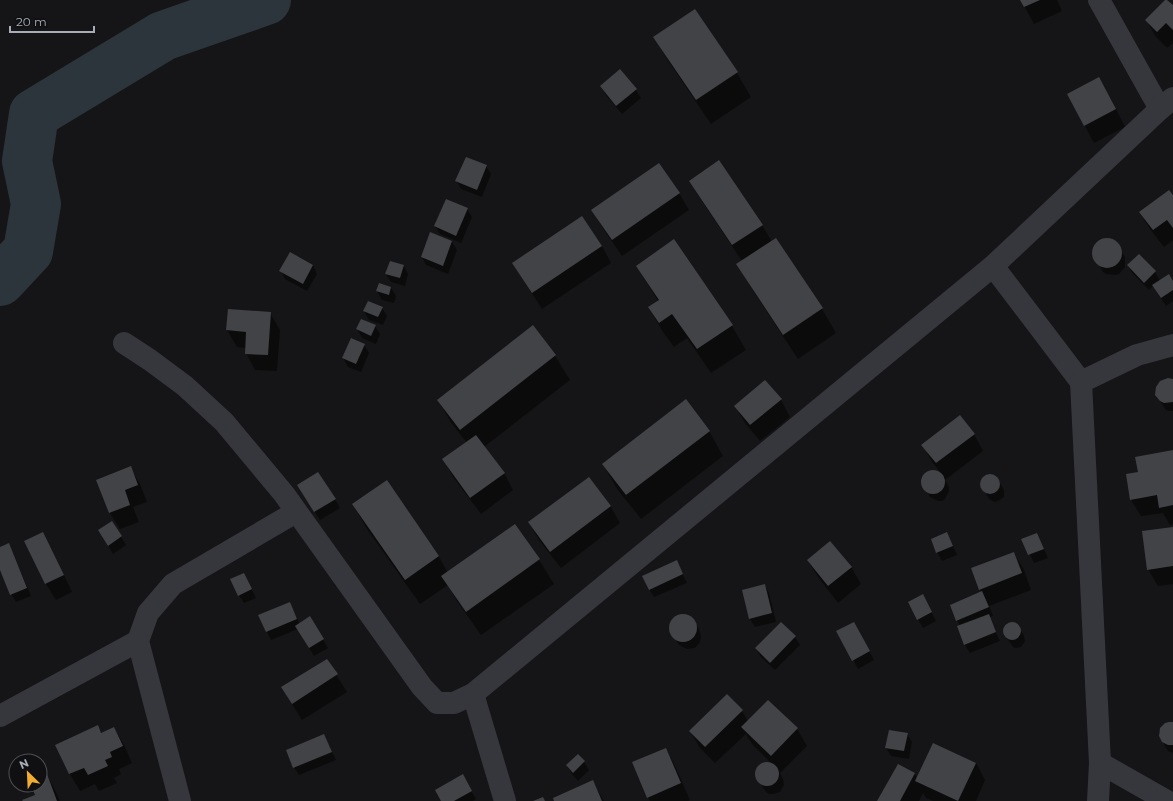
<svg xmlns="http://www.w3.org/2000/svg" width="1173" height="801" font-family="Montserrat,sans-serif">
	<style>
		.shadow { fill: #0007 }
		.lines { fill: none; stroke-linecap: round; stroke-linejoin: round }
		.river { stroke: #2b353b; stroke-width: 50 }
		.building { fill: #414347 }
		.minor { stroke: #36373c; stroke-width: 22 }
	</style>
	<rect width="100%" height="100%" fill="#151517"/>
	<!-- shadow -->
	<g class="shadow">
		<path d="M1021 0H1057L1062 11 1034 24Z"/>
		<path d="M1173 7V43L1167 48 1156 37 1146 20Z"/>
		<path d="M655 38 737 73 751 97 711 124 669 62Z"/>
		<path d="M601 86 636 90 641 98 622 114 606 95Z"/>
		<path d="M1068 94 1109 95 1125 127 1094 143Z"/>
		<path d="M486 166 491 174 482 197 461 189 456 180Z"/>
		<path d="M690 182 762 225 772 242 776 239 822 309 836 333 798 359 752 289 738 264 742 261 700 198Z"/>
		<path d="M679 193 689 210 622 256 602 227 592 210Z"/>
		<path d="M1173 197V240L1164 247 1150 229 1140 213Z"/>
		<path d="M467 209 472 217 461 243 440 234 435 226Z"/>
		<path d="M1106 239 1115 241 1125 257V267L1119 274 1115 275 1106 274 1103 272 1094 255 1095 246 1101 240Z"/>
		<path d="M452 242 457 250 448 274 426 265 422 257Z"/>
		<path d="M602 246 611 263 542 309 513 263Z"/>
		<path d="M313 265 317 274 307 291 285 279 281 271Z"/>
		<path d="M404 266 408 274 405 286 391 282 386 274Z"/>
		<path d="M637 266 732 326 746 350 711 373 687 338 674 347 663 332 649 308 658 301Z"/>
		<path d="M1128 266 1155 272 1160 281 1173 282V301L1166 306 1153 286 1149 290 1133 274Z"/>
		<path d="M391 288 396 296 394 303 382 300 377 291Z"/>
		<path d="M382 308 387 316 383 325 369 320 364 311Z"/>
		<path d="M270 313 280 330 277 371 255 370 246 353V348L237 347 227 330Z"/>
		<path d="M375 326 380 334 376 344 362 338 357 329Z"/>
		<path d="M532 326 555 356 570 380 484 447 504 473 513 490 481 514 453 477 444 460 467 443 452 424 438 400Z"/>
		<path d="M364 345 369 353 361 372 348 367 343 358Z"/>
		<path d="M1173 380V411H1169L1166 410 1156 395Z"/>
		<path d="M781 400 790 417 760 441 745 423 735 406Z"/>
		<path d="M709 431 723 456 641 519 617 489 603 464Z"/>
		<path d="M974 434 983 451 945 480 949 487V491L945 499 942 501H938L930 497 923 485 924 477 930 471H934L941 473 932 462 923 445Z"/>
		<path d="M1173 452V524L1170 525 1163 513 1141 516 1131 500 1139 473Z"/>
		<path d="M130 468 140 484 147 502 133 507 139 522 120 529 110 513Z"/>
		<path d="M987 475H991L997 478 1004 490V497L998 501 995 502 989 499 982 487V480Z"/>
		<path d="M589 478 611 507 620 523 561 568 539 540 529 523Z"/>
		<path d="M386 482 439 557 448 573 515 525 539 560 554 584 481 635 457 601 448 585 420 604 367 529 353 504Z"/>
		<path d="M303 494 335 499 340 508 320 520Z"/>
		<path d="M112 522 126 545 113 554 104 539Z"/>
		<path d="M1173 530V584L1158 586 1148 569Z"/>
		<path d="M42 533 52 550 72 592 56 600 46 584 26 541Z"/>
		<path d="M947 533 957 555 942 561 937 552Z"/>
		<path d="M1023 540 1041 543 1048 558 1034 563Z"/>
		<path d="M8 545 13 553 31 596 16 602 11 594 0 568V548Z"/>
		<path d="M1014 553 1024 570 1031 590 989 606 993 616 989 617 1000 641 970 653 965 645 958 627 960 626 951 606 982 592 980 589Z"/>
		<path d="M676 561 687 583 654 597 649 589Z"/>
		<path d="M808 561 851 567 861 584 838 603 818 577Z"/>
		<path d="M248 582 256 598 244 603 239 595Z"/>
		<path d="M765 585 769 593 776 622 755 627 750 619Z"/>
		<path d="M289 603 300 624 310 618 328 648 314 656 298 629 271 640 267 632Z"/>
		<path d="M909 603 927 604 936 621 923 628Z"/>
		<path d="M679 616H687L694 621 699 629 701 637 700 642 695 648 687 649 679 645 674 637 671 629V625L675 618Z"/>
		<path d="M1007 623H1015L1019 627 1024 636 1025 641 1021 647 1015 648 1013 647 1004 634V628Z"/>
		<path d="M838 631H858L874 660 858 669Z"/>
		<path d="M795 637 800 645 775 670 761 657 756 649Z"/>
		<path d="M327 660 347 692 302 720 282 688Z"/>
		<path d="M742 711 748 721 797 729 807 746 780 773 783 779 784 785 780 792 773 794H769L766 792 762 786 757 777V770L763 764 771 763 752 744 746 734 715 763 700 748 690 731Z"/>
		<path d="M1173 723V753L1168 751 1166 748 1161 739 1159 732 1163 726Z"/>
		<path d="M97 726 102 734 114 728 124 745 132 763 119 769 121 774 114 778 117 783 99 791 95 784 80 791 70 774 57 745Z"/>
		<path d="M907 734 912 742 909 759 891 756 886 748Z"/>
		<path d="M324 736 336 760 299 775 294 767Z"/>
		<path d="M666 749 675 766 690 800 688 801H650L648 797Z"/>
		<path d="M578 756 584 762 589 770 578 781 572 774 567 766Z"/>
		<path d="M976 763 985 780 976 801H933L926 798 923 793 919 801H879L915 774 917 779Z"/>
		<path d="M47 775 56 792 60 801H24L36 795 32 785H40V778Z"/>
		<path d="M462 776 476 799 473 801H442Z"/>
		<path d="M592 781 604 801H555Z"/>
	</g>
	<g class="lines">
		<!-- river -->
		<path class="river" d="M0 281 28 251 36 204 27 161 34 114 163 36 266 0"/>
	</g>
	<!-- building -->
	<g class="building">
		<path d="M1020 0H1040L1024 7Z"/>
		<path d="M1165 0H1167L1173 5V30L1166 23 1157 32 1145 20Z"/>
		<path d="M695 9 738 72 696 100 653 37Z"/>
		<path d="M620 69 637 89 616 106 600 86Z"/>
		<path d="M1099 77 1116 109 1084 126 1067 94Z"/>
		<path d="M466 157 487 165 477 190 455 181Z"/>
		<path d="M719 160 763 225 732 245 689 181Z"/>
		<path d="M659 163 680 193 612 240 591 210Z"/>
		<path d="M1169 190 1173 195V228L1167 220 1153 230 1139 212Z"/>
		<path d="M446 199 468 208 456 236 434 226Z"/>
		<path d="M582 216 602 246 532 293 512 263Z"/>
		<path d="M430 232 452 241 443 266 421 257Z"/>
		<path d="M776 238 823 308 783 335 736 264Z"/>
		<circle cx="1107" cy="253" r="15"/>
		<path d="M674 239 733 325 697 349 672 314 659 323 648 307 659 300 636 266Z"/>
		<path d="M290 252 313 265 303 284 279 271Z"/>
		<path d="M1139 254 1156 271 1144 283 1127 265Z"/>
		<path d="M390 261 404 265 400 278 385 274Z"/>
		<path d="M1169 274 1173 281V290L1161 298 1152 285Z"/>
		<path d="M379 283 391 287 389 295 376 291Z"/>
		<path d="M368 301 383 307 378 317 363 311Z"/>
		<path d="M228 309 271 312 268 355 245 354 246 332 226 330Z"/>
		<path d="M361 319 376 325 371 336 356 329Z"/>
		<path d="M533 325 556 355 460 430 437 400Z"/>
		<path d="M351 338 365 344 356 364 342 358Z"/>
		<path d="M1168 378 1173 379V402L1164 403 1160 401 1155 395 1156 387 1160 381Z"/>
		<path d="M765 380 782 399 750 425 734 406Z"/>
		<path d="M686 399 710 431 626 495 602 464Z"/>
		<path d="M960 415 975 434 936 463 921 445Z"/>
		<path d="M476 435 505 473 470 498 442 459Z"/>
		<path d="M1173 450V505L1159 508 1157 495 1130 500 1126 474 1138 472 1135 457Z"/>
		<path d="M131 466 138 485 125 490 130 505 109 513 96 480Z"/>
		<circle cx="933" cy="482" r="12"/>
		<path d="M318 472 336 499 314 512 297 485Z"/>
		<circle cx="990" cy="484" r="10"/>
		<path d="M589 477 611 506 550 552 528 522Z"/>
		<path d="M387 480 439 556 405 580 352 504Z"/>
		<path d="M112 521 122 536 108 546 98 530Z"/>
		<path d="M515 524 540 559 466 612 441 576Z"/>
		<path d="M1173 527V566L1147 570 1142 531Z"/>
		<path d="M43 532 64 575 45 584 24 541Z"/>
		<path d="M947 532 953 546 936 553 931 539Z"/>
		<path d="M1037 533 1044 549 1028 555 1021 539Z"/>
		<path d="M830 541 852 567 828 586 807 560Z"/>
		<path d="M9 543 27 588 10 595 0 570V547Z"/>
		<path d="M1014 552 1022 573 979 590 971 568Z"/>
		<path d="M677 560 683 574 649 590 642 576Z"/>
		<path d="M244 573 252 589 238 596 230 579Z"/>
		<path d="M765 584 772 613 749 619 742 590Z"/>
		<path d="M982 591 989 607 956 621 950 605Z"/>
		<path d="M923 594 932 612 917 620 908 602Z"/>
		<path d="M290 602 297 619 266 632 258 615Z"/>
		<path d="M989 614 996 632 964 645 957 626Z"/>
		<circle cx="683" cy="628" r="14"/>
		<path d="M310 616 324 639 309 648 295 626Z"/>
		<circle cx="1012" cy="631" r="9"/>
		<path d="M781 622 796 636 770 663 755 648Z"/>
		<path d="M854 622 870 651 852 661 836 631Z"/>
		<path d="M327 659 338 674 292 704 281 687Z"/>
		<path d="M727 694 743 710 705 747 689 731Z"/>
		<path d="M768 700 798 728 771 756 741 727Z"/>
		<path d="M1169 722H1173V745H1168L1162 742 1159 736 1160 728 1165 723Z"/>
		<path d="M98 725 101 733 114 727 123 746 110 752 112 757 105 760 108 766 88 775 84 768 69 774 55 745Z"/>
		<path d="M889 730 908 733 904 751 885 748Z"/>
		<path d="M324 734 332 752 293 768 286 750Z"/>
		<path d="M933 743 976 763 958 801 915 781Z"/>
		<path d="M666 748 681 783 647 798 632 762Z"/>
		<path d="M578 754 585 761 573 773 566 765Z"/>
		<circle cx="767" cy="774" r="12"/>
		<path d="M898 764 915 773 900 801H877Z"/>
		<path d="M47 774 57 801H23L22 800 35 795 31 785H40V777Z"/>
		<path d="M463 774 472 791 454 801H441L435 790Z"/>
		<path d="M593 780 602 801H554L553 798Z"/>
		<path d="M543 797 545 801H533Z"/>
	</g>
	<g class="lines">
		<!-- minor -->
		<g class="minor">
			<path d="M1099 0 1160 109"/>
			<path d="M993 266 1160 109 1173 98"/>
			<path d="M124 343 150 360 185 386 224 422 284 494 422 687 437 703H454L473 694 993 266 1081 382"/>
			<path d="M473 694 505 801"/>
			<path d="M0 716 138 641"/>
			<path d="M1100 763 1167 801"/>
			<path d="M180 801 138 641 148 613 173 584 296 512"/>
			<path d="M1098 801 1100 763 1081 382 1137 355 1173 345"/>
		</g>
	</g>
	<!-- north arrow -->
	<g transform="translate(28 773) rotate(336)"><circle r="19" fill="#101012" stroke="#4c4f54"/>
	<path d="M0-3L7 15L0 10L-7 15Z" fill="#f2ad33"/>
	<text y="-6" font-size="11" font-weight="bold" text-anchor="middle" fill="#a7adb7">N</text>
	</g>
	<!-- scale -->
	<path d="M10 26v6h84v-6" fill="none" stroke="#a7adb7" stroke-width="2"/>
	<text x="16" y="26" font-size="12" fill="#a7adb7" stroke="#101012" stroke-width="3" paint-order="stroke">20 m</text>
</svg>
